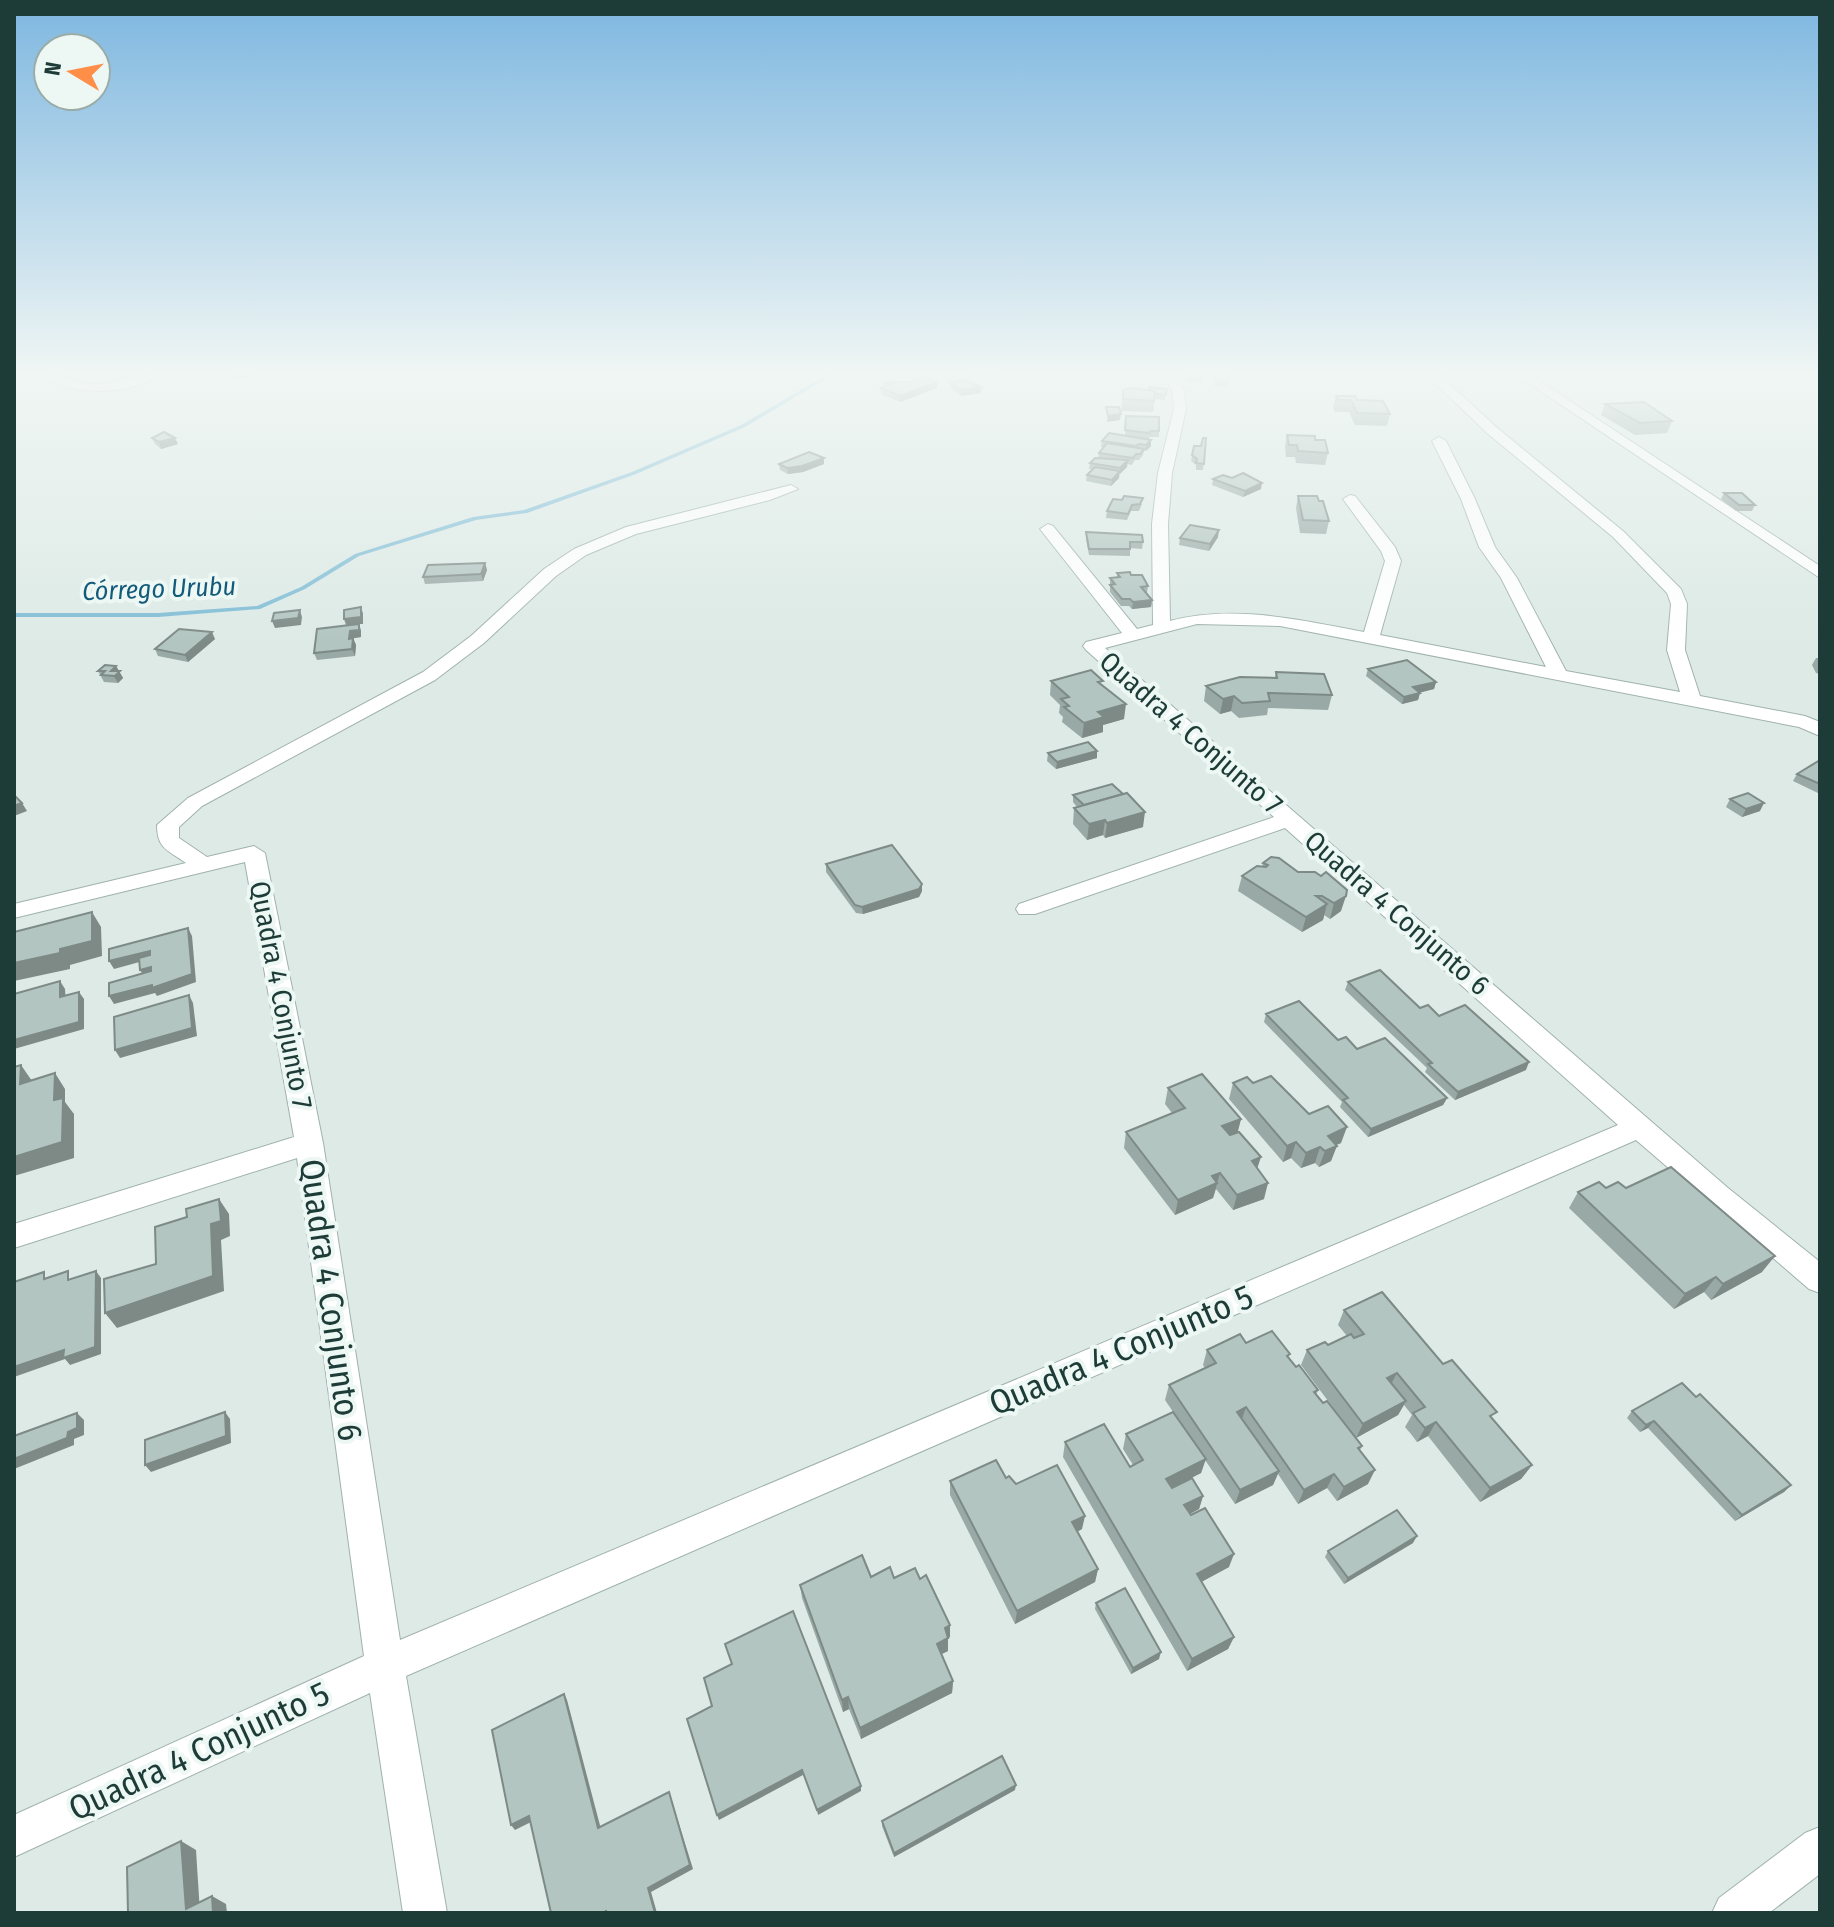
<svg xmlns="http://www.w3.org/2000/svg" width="1834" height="1927" font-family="'Fira Sans Condensed',sans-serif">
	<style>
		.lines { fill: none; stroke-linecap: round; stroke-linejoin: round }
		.stream { fill: #7fbcd5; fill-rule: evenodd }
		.street-casing { stroke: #a0b2ae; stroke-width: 2 }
		.street { fill: #fff; fill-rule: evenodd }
		.wall { fill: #99a9a5 }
		.shaded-wall { fill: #7d8a86 }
		.building { fill: #b2c5c0; stroke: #7d8a86; stroke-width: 2 }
		.labels { text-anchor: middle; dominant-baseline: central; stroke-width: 8; stroke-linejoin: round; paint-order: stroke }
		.far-water-label { font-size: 26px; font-style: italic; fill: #145b7b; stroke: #edf7f3 }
		.street-label { font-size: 28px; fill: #1d3b37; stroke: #edf7f3 }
		.near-street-label { font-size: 34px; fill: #1d3b37; stroke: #edf7f3 }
	</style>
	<rect width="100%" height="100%" fill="#ddeae6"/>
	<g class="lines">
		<!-- stream -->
		<path class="stream" d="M828 374H834L745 427 636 474 527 513 476 520 359 556 305 589 260 609 158 617H14V613H158L257 606 301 587 355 554 473 517 524 510 632 472 741 425Z"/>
		<!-- street casing -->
		<g class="street-casing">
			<g id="street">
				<path d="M42 374C60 374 74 384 92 384 115 385 137 373 161 374 132 395 71 398 42 374Z"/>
				<path d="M1163 374H1175L1184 391 1186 409 1172 473 1168 524 1170 621C1234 604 1301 620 1364 632L1385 561 1381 551 1343 499 1350 495 1355 496 1395 547 1401 561 1380 635 1546 667 1501 578 1479 547 1461 499 1432 441 1439 437 1446 441 1475 499 1495 547 1517 578 1566 671 1680 692 1667 650 1671 604 1667 593 1613 537 1487 433 1426 374H1439L1496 427 1623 531 1681 589 1687 604 1685 650 1700 696 1805 716 1820 722V736L1799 727 1280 626 1197 624 1105 648 1728 1188 1820 1262V1293L1809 1289 1636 1140 406 1676 447 1913H403L370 1693 14 1857V1815L364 1656 297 1158 14 1248V1224L294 1137 245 862 14 918V904L186 863C168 850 157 849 157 825L188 798 423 672 471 636 544 569 574 549 626 527 791 485 798 489 770 500 636 534 586 555 556 576 484 643 435 680 202 806 179 827V838L207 857 254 846 265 853 323 1143 400 1640 1618 1125 1285 828 1035 914H1019L1016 909 1019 904 1274 817 1086 650 1083 646 1086 642 1122 633 1040 529 1048 524 1053 526 1137 629 1153 625 1152 524 1158 473 1174 409 1172 391Z"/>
				<path d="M1515 374H1529L1820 566V578Z"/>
				<path d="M1820 1827V1874L1769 1913H1712L1719 1898 1805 1833Z"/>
			</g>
		</g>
		<!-- street -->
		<use href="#street" class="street"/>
	</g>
	<!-- wall -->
	<g class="wall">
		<path d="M974 374H998L981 379 973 376Z"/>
		<path d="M1188 374H1202L1201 382 1187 381Z"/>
		<path d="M1216 374H1229L1227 387 1214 386Z"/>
		<path d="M883 382H937V388L900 402 881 394V388L884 387Z"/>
		<path d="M950 382 981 393 961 396 950 388Z"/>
		<path d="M1167 389 1165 400 1155 399 1153 412 1121 411 1123 390H1149Z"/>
		<path d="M1336 396 1357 400 1390 414 1387 426 1355 425 1349 412H1335L1333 407Z"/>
		<path d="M1605 404 1672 421 1667 433 1635 435 1601 415Z"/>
		<path d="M1126 416 1159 431V437H1149L1151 446 1146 451H1144L1143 455 1139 460H1135L1132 465 1127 464V467L1119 474V478L1111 486 1086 481 1087 475 1092 469H1089L1090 463 1098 458 1099 453 1103 448 1101 447 1102 441 1125 435Z"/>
		<path d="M1287 435 1315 440 1328 453 1325 465 1296 463 1295 457H1286L1285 447Z"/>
		<path d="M152 438 178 444 161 449 155 444Z"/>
		<path d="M1206 438 1203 470H1196V465L1191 461 1194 446H1201Z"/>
		<path d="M824 458V464L803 472 788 474 780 470 779 464Z"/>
		<path d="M1213 479 1261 489 1243 497 1212 485Z"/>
		<path d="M1724 493 1755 505 1752 511H1736L1721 499Z"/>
		<path d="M1298 496 1329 521 1326 534 1300 533 1296 508Z"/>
		<path d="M1113 499 1142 504 1139 511H1131L1127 520 1106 518 1107 511Z"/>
		<path d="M1086 532 1143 542 1142 549 1130 548V556L1089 555 1086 539Z"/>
		<path d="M1218 537 1209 551 1179 545 1180 538Z"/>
		<path d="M485 563 487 570 483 581 425 584 423 577Z"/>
		<path d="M1117 573 1131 575 1148 586 1147 593 1152 600 1151 607 1132 609 1129 606H1121L1110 592V578L1117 577Z"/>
		<path d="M361 607 363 614V624H359L361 631V637L352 638H353L356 645 355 656 317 660 314 653 346 626 344 619Z"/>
		<path d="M215 639 188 662 158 656 155 649Z"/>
		<path d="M1816 658H1820V674L1816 673 1812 665Z"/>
		<path d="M116 666 123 678 118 683 104 682 98 671Z"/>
		<path d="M1368 669 1436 682 1434 689 1420 692 1418 700 1402 704 1366 676Z"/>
		<path d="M1276 672 1332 695 1328 710 1268 708 1267 715 1239 718 1231 711 1220 714 1204 701 1206 686 1275 678Z"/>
		<path d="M1051 681 1103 686 1124 719 1103 725V732L1082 738 1062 722 1063 717 1059 713 1060 705 1050 695Z"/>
		<path d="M1097 751V758L1056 769 1047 761 1048 753Z"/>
		<path d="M1820 760V794L1793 781 1797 774Z"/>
		<path d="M1073 795 1143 827 1105 838 1103 835 1087 840 1073 824 1074 808 1077 807 1073 802Z"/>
		<path d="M1730 799 1760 811 1742 817 1726 807Z"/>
		<path d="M1263 863 1298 872H1315L1341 911 1330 919 1324 915 1323 920 1302 932 1238 891 1242 876 1262 867Z"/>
		<path d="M826 864 922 891 919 897 863 914 856 913 826 872Z"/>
		<path d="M1348 982 1420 1008 1439 1016 1526 1070 1455 1100 1425 1072 1427 1068 1345 990Z"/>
		<path d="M1266 1014 1338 1040 1357 1049 1447 1098 1443 1105 1368 1137 1340 1107 1342 1102 1264 1022Z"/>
		<path d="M1233 1083H1253L1309 1114 1341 1143 1336 1145 1331 1161 1319 1167 1315 1163 1301 1168 1291 1158 1283 1162 1229 1099Z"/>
		<path d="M1168 1088 1241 1119 1237 1133 1257 1168 1264 1199 1233 1210 1216 1189 1213 1198 1175 1215 1124 1148 1126 1132 1172 1113 1165 1104Z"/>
		<path d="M1606 1188H1626L1762 1272 1711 1300 1704 1292 1674 1309 1569 1208 1578 1192Z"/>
		<path d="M1344 1310 1443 1364 1532 1465 1521 1479 1480 1502 1428 1436 1417 1442 1411 1434 1405 1427 1412 1415 1404 1405 1398 1415 1356 1438 1301 1365 1307 1350 1328 1345 1347 1336 1338 1325Z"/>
		<path d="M1246 1343 1288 1358 1318 1390 1316 1395 1362 1446 1360 1450 1368 1484 1337 1501 1327 1488 1298 1504 1278 1474 1273 1485 1235 1504 1205 1460 1201 1473 1172 1488 1203 1496 1199 1509 1190 1514 1229 1567 1201 1582 1234 1637 1228 1649 1187 1671 1063 1457 1065 1442 1130 1467 1133 1465 1123 1449 1126 1434 1186 1431 1165 1400 1169 1385 1205 1368 1203 1365 1207 1350Z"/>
		<path d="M1632 1411 1791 1485 1784 1492 1735 1521 1648 1428 1640 1432 1627 1418Z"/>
		<path d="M1006 1478 1082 1529 1077 1532 1098 1569 1095 1582 1015 1624 950 1495V1481Z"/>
		<path d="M1413 1543 1344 1584 1325 1557 1328 1551Z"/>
		<path d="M871 1577 894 1578 950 1637 948 1638V1651L941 1654 953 1681 952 1693 861 1739 849 1709 843 1712 802 1598 800 1585Z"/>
		<path d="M1096 1603 1159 1659 1131 1674 1095 1609Z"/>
		<path d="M1015 1790 894 1857 882 1826V1821Z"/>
	</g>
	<!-- shaded-wall -->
	<g class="shaded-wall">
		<path d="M232 374H255L256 376 234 379Z"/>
		<path d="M981 374H998L981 379Z"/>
		<path d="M937 382V388L900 402V396Z"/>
		<path d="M981 387V393L961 396V390Z"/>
		<path d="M1121 414 1120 420 1107 422 1108 416Z"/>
		<path d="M175 438 178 444 161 449 159 442Z"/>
		<path d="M1151 440V446L1146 451V445Z"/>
		<path d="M824 458V464L803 472 788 474 787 468Z"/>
		<path d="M1128 460 1127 467 1120 474V468Z"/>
		<path d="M1120 471 1119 478 1111 486 1112 480Z"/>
		<path d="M1262 483 1261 489 1243 497 1245 491Z"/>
		<path d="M1219 530 1218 537 1209 551 1210 544Z"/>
		<path d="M485 563 487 570 483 581 481 574Z"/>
		<path d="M1152 600 1151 607 1132 609 1133 602Z"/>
		<path d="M361 607 363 614V624H359L361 631V637L349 639 350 631 344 619Z"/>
		<path d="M300 610 302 617 301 625 275 628 272 621Z"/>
		<path d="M212 632 215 639 188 662 185 655Z"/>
		<path d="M353 638 356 645 355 656 352 649Z"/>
		<path d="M116 666 123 678 118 683 111 671Z"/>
		<path d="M1436 682 1434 689 1411 695 1413 687Z"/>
		<path d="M1420 693 1418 700 1402 704 1404 697Z"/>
		<path d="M1234 696 1231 711 1220 714 1223 699Z"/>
		<path d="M1126 704 1124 719 1103 725V732L1082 738 1084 723 1098 712Z"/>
		<path d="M1097 751V758L1056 769 1057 762Z"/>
		<path d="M22 803 27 811 14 816V806Z"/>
		<path d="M1764 803 1760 811 1742 817 1746 809Z"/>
		<path d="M1145 812 1143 827 1105 838 1107 823Z"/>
		<path d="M1105 820 1103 835 1087 840 1089 824Z"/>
		<path d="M922 884V891L919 897 863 914 862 907Z"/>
		<path d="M1346 896 1341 911 1330 919 1334 903Z"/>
		<path d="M1327 904 1323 920 1302 932 1306 917Z"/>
		<path d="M92 912 101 927 102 956 70 965V969L14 981V963L60 949Z"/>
		<path d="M188 928 192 936 196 982 157 996 155 993 114 1004 109 996 152 985Z"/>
		<path d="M150 951 154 958 114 969 109 961Z"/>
		<path d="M151 967 156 975 145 978 140 970Z"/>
		<path d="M60 981 65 989 66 1005 60 997Z"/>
		<path d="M79 992 84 999V1029L14 1049V1040Z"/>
		<path d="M189 995 193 1003 197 1036 120 1058 115 1050Z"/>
		<path d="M1529 1062 1526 1070 1455 1100 1458 1092Z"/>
		<path d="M21 1065 32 1081 20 1084Z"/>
		<path d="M55 1073 65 1089V1102L74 1114V1158L14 1176V1157L54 1100Z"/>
		<path d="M1447 1098 1443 1105 1368 1137 1371 1129Z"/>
		<path d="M1241 1119 1237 1135 1218 1142 1222 1126Z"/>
		<path d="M1347 1127 1341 1143 1322 1151 1328 1136Z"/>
		<path d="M1296 1142 1291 1158 1283 1162 1287 1146Z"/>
		<path d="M1337 1146 1331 1161 1319 1167 1325 1151Z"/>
		<path d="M1320 1147 1315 1163 1301 1168 1306 1153Z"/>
		<path d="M1261 1157 1256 1172 1252 1161Z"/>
		<path d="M1220 1173 1213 1198 1175 1215 1178 1200 1212 1176Z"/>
		<path d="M1268 1183 1264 1199 1233 1210 1237 1195Z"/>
		<path d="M219 1199 229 1214 230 1236 221 1240 224 1291 117 1328 105 1313 211 1224Z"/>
		<path d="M1775 1256 1762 1272 1711 1300 1723 1284Z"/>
		<path d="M96 1271 101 1278V1354L70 1365 65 1359 14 1377V1367L64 1350Z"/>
		<path d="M1716 1277 1704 1292 1674 1309 1685 1294Z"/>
		<path d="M1397 1373 1389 1388 1387 1378Z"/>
		<path d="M1406 1401 1398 1415 1356 1438 1363 1424Z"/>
		<path d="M1246 1407 1241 1422 1237 1412Z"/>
		<path d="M225 1412 230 1419 231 1443 151 1472 145 1465Z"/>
		<path d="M77 1413 84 1420V1435L74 1439V1445L14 1469V1459L68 1432Z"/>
		<path d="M1654 1421 1648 1428 1640 1432 1646 1425Z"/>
		<path d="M1436 1422 1428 1436 1417 1442 1425 1428Z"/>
		<path d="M1206 1459 1201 1473 1162 1492 1166 1479Z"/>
		<path d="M1532 1465 1521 1479 1480 1502 1490 1488Z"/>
		<path d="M1375 1470 1368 1484 1337 1501 1344 1487Z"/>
		<path d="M1279 1471 1273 1485 1235 1504 1240 1490Z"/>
		<path d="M1334 1474 1327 1488 1298 1504 1304 1490Z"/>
		<path d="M1791 1485 1784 1492 1735 1521 1742 1515Z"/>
		<path d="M1203 1496 1199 1509 1180 1519 1184 1505Z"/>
		<path d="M1085 1516 1082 1529 1069 1536 1072 1522Z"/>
		<path d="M1417 1536 1413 1543 1344 1584 1348 1578Z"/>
		<path d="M1234 1554 1229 1567 1192 1587 1197 1574Z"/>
		<path d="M1098 1569 1095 1582 1015 1624 1017 1611Z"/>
		<path d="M950 1625V1637L947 1639 948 1638V1651L936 1657 937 1644 945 1628Z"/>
		<path d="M1234 1637 1228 1649 1187 1671 1192 1659Z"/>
		<path d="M1161 1652 1159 1659 1131 1674 1133 1668Z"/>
		<path d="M953 1681 952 1693 861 1739 860 1728Z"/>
		<path d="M564 1694 567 1700 602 1833 598 1828Z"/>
		<path d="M848 1697 849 1709 843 1712 842 1700Z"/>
		<path d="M802 1770 803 1775 719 1820 717 1815Z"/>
		<path d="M1016 1785 1015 1790 894 1857V1853Z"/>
		<path d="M861 1786V1791L818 1815 817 1810Z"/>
		<path d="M669 1792 693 1869 651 1892 657 1913H655L648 1888Z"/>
		<path d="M529 1816 533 1821 515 1830 511 1825Z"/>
		<path d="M181 1841 196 1850 200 1913 186 1909Z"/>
		<path d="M212 1896 226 1904 227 1913H213Z"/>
	</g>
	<!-- building -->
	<g class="building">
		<path d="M1188 374H1202V376L1187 375Z"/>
		<path d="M1216 374H1229L1228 381 1215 380Z"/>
		<path d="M923 377 937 382 900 396 881 388 891 384 883 382H910Z"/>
		<path d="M965 380 981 387 961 390 950 382Z"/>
		<path d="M1149 387 1167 389 1166 395 1155 394V391L1149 390Z"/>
		<path d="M1130 388 1155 391 1154 401 1123 399V390Z"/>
		<path d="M1336 396H1355L1357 400 1383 401 1390 414 1357 413 1351 400H1338Z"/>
		<path d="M1644 402 1672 421 1640 423 1605 404Z"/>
		<path d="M1106 407H1119L1121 414 1108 416Z"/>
		<path d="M1126 416 1159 417V431H1150V433L1125 430Z"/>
		<path d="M164 432 175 438 159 442 152 438Z"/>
		<path d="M1109 433 1151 440 1146 445 1139 444 1136 446 1102 441Z"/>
		<path d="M1287 435 1315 436V440H1325L1328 453 1298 451 1297 445H1289Z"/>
		<path d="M1203 438H1206L1204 464 1196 463 1197 459 1192 455 1194 446H1201Z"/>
		<path d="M1107 443 1144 449 1140 454H1136L1133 458 1099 453Z"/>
		<path d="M809 452 824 458 802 466 787 468 779 464Z"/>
		<path d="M1095 458 1128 460 1120 468 1090 463Z"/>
		<path d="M1095 467 1120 471 1112 480 1087 475Z"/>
		<path d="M1243 473 1262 483 1245 491 1213 479 1223 475 1232 478Z"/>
		<path d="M1724 493H1742L1755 505H1739Z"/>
		<path d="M1124 496 1143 498 1140 504 1132 505 1128 514 1107 511 1113 499 1122 500Z"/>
		<path d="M1298 496H1317L1319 501H1323L1329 521 1303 520Z"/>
		<path d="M1190 525 1219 530 1210 544 1180 538Z"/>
		<path d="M1086 532 1142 535 1143 542H1130V549H1089Z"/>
		<path d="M485 563 481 574 423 577 428 565Z"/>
		<path d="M1130 572 1131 575H1142L1148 586 1141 587 1152 600 1133 602 1130 599H1122L1110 585 1115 584 1110 578 1120 577 1117 573Z"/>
		<path d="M361 607V617L344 619V610Z"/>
		<path d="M300 610 298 618 272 621 274 613Z"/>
		<path d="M359 624V630L350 631 349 639 353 638 352 649 314 653 317 629Z"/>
		<path d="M179 629 212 632 185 655 155 649Z"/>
		<path d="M1407 660 1436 682 1413 687 1420 693 1404 697 1368 669Z"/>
		<path d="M105 665 116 666 111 671H120L115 676 101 675 105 671H98Z"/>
		<path d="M1091 670 1103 681 1098 682 1126 704 1098 712 1104 717 1084 723 1064 707 1069 706 1061 699 1069 697 1051 681Z"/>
		<path d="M1276 672 1324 674 1332 695 1268 693 1270 701 1242 703 1234 696 1223 699 1206 686 1240 677 1277 678Z"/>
		<path d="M1088 742 1097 751 1057 762 1048 753Z"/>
		<path d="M1820 760V784L1797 774Z"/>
		<path d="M1112 784 1123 794 1084 805 1073 795Z"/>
		<path d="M1127 793 1145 812 1107 823 1105 820 1089 824 1074 808Z"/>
		<path d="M1748 793 1764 803 1746 809 1730 799Z"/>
		<path d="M14 795 22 803 14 806Z"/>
		<path d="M892 845 922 884 919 889 862 907 855 905 826 864Z"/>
		<path d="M1271 857 1279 858 1298 872H1315L1321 876 1326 872 1347 890 1346 896 1334 903 1322 896H1316L1327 904 1306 917 1242 876 1257 866 1266 867 1268 865 1263 863Z"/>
		<path d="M92 912V941L60 949V953L14 963V932Z"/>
		<path d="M188 928 192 974 152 988V985L109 996V983L151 971V967L140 970 139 958 150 955V951L109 961V949Z"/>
		<path d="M1380 970 1420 1008 1428 1005 1439 1016 1465 1005 1529 1062 1458 1092 1428 1064 1432 1063 1348 982Z"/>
		<path d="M60 981V997L79 992V1022L14 1040V994Z"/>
		<path d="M189 995 192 1028 115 1050 114 1017Z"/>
		<path d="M1299 1001 1338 1040 1346 1037 1357 1049 1385 1038 1447 1098 1371 1129 1343 1100 1348 1098 1266 1014Z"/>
		<path d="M21 1065 20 1084 55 1073 54 1100 63 1098 62 1142 14 1157V1067Z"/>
		<path d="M1202 1074 1241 1119 1222 1126 1230 1135 1239 1132 1261 1157 1252 1161 1268 1183 1237 1195 1220 1173 1212 1176 1217 1183 1178 1200 1126 1132 1185 1108 1168 1088Z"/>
		<path d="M1271 1076 1309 1114 1328 1106 1347 1127 1328 1136 1337 1146 1325 1151 1320 1147 1306 1153 1296 1142 1287 1146 1233 1083 1247 1077 1253 1083Z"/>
		<path d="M1671 1167 1775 1256 1723 1284 1716 1277 1685 1294 1578 1192 1599 1182 1606 1188 1618 1182 1626 1188Z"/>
		<path d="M219 1199 221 1221 211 1224 213 1276 105 1313 104 1279 156 1264 155 1227 187 1217 186 1209Z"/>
		<path d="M68 1271V1280L96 1271 95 1347 63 1358 64 1350 14 1367V1282L44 1272V1279Z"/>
		<path d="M1382 1292 1443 1364 1452 1360 1497 1412 1490 1416 1532 1465 1490 1488 1436 1422 1425 1428 1418 1420 1413 1413 1425 1407 1397 1373 1387 1378 1406 1401 1363 1424 1307 1350 1325 1342 1328 1345 1351 1334 1354 1338 1364 1334 1344 1310Z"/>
		<path d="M1272 1331 1290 1354 1287 1356 1296 1367 1299 1365 1318 1390 1314 1392 1323 1403 1327 1401 1362 1446 1358 1448 1375 1470 1344 1487 1334 1474 1304 1490 1246 1407 1237 1412 1279 1471 1240 1490 1169 1385 1216 1363 1207 1350 1240 1334 1246 1343Z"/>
		<path d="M1682 1383 1696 1397 1700 1394 1791 1485 1742 1515 1654 1421 1646 1425 1632 1411Z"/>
		<path d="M225 1412 226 1436 145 1465V1440Z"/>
		<path d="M1173 1412 1206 1459 1166 1479 1172 1488 1192 1478 1203 1496 1184 1505 1191 1515 1205 1508 1234 1554 1197 1574 1234 1637 1192 1659 1065 1442 1104 1424 1130 1467 1143 1460 1126 1434Z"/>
		<path d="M77 1413V1428L68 1432 67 1438 14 1459V1436Z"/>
		<path d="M996 1460 1006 1478 1009 1476 1016 1484 1057 1465 1085 1516 1072 1522 1098 1569 1017 1611 950 1481Z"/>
		<path d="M1397 1510 1417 1536 1348 1578 1328 1551Z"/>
		<path d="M862 1555 871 1577 890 1567 894 1578 915 1568 920 1579 926 1575 950 1625 945 1628 948 1638 937 1644 953 1681 860 1728 848 1697 842 1700 800 1585Z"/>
		<path d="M1125 1588 1161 1652 1133 1668 1096 1603Z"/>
		<path d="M793 1611 861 1786 817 1810 802 1770 717 1815 687 1719 712 1706 704 1678 732 1664 725 1644Z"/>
		<path d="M564 1694 598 1828 669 1792 690 1865 648 1888 655 1913H606V1911L602 1913H551L529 1816 511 1825 492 1730Z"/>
		<path d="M1002 1756 1016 1785 894 1853 882 1821Z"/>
		<path d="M181 1841 186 1909 212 1896 213 1913H128L127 1867Z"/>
	</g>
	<!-- sky -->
	<linearGradient id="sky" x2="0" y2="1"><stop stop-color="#7eb7e0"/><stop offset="0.58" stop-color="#f0f6f4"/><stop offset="1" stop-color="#f0f6f4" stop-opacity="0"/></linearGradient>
	<rect width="1834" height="644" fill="url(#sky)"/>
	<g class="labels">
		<!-- far-water labels -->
		<g class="far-water-label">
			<text transform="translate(159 589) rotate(-2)">Córrego Urubu</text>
		</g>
		<!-- street labels -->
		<g class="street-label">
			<text transform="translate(1191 733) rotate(41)">Quadra 4 Conjunto 7</text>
			<text transform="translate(1397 913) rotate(41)">Quadra 4 Conjunto 6</text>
			<text transform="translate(281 995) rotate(79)">Quadra 4 Conjunto 7</text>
		</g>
		<!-- near-street labels -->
		<g class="near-street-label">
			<text transform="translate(331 1300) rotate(82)">Quadra 4 Conjunto 6</text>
			<text transform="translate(1121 1350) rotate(-23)">Quadra 4 Conjunto 5</text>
			<text transform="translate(199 1751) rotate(-25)">Quadra 4 Conjunto 5</text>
		</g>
	</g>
	<!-- border -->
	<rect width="1834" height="1927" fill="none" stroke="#1d3b37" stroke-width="32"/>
	<!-- north arrow -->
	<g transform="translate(72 72) rotate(280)"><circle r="38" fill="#edf7f3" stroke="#9aaca8" stroke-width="2"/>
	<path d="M0-6L14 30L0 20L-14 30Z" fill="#fe8e48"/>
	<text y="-12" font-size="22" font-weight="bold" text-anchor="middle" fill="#1d3b37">N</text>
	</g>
</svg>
